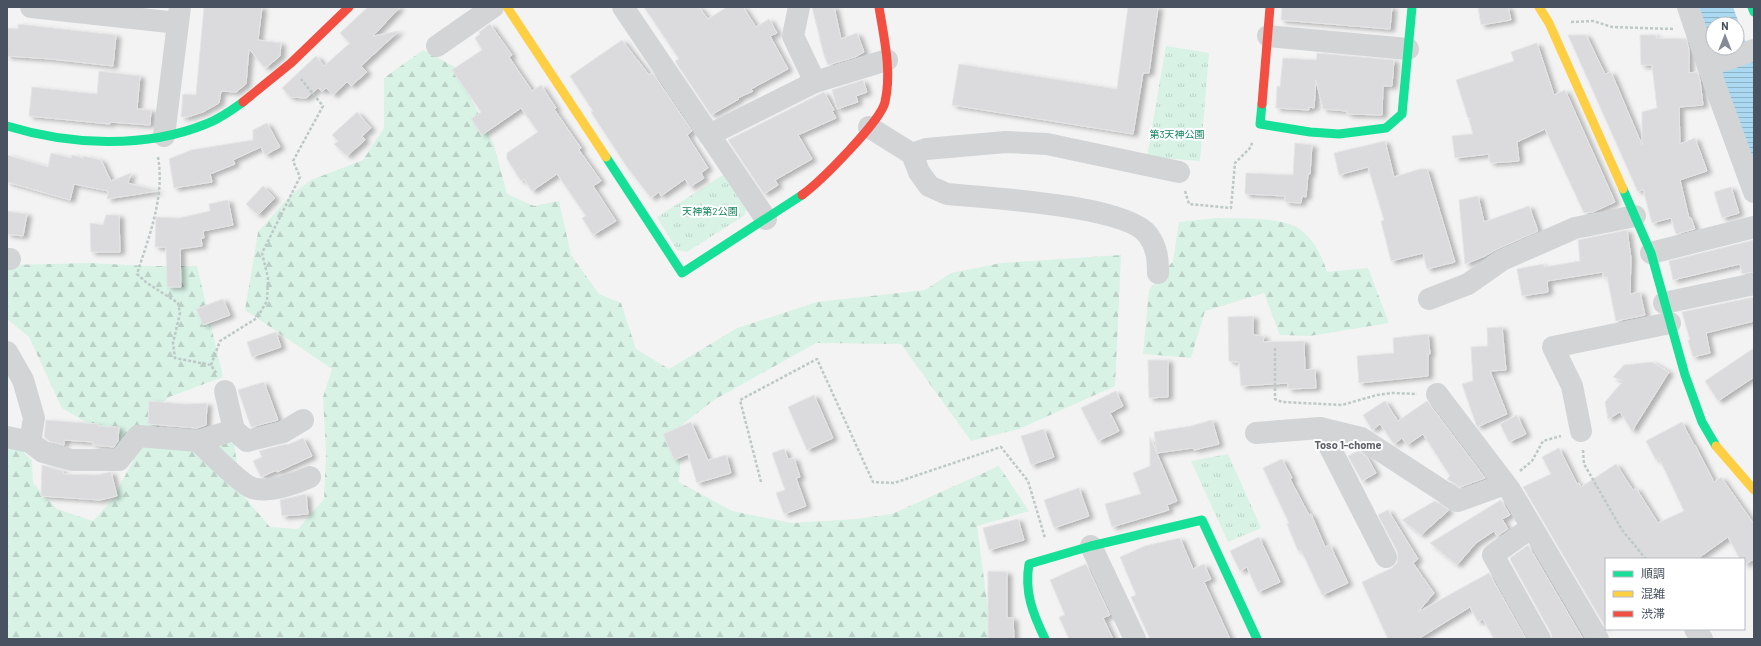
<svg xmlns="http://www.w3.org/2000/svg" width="1761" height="646" font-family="Barlow,'Noto Sans JP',sans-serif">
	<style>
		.grass { fill: url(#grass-tufts) }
		.forest { fill: url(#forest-firs) }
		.water { fill: url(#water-rules); fill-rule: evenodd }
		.building { fill: #dbdbdd; stroke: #e5e5e6; filter: url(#shadow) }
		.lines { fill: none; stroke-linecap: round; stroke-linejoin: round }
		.path { stroke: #bdc9c7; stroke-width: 2.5; stroke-dasharray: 3 2; stroke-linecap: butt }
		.street { stroke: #d2d4d6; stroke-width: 22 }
		.fast { stroke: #16e098; stroke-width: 9 }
		.slow { stroke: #ffcf43; stroke-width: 9 }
		.jam { stroke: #f24e42; stroke-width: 9 }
		.labels { text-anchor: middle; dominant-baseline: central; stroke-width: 4; stroke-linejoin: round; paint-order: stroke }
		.park-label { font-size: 10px; fill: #13835b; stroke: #fff }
		.neighbourhood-label { font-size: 11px; font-weight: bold; fill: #5e6168; stroke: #fff }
	</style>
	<defs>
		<pattern id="grass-tufts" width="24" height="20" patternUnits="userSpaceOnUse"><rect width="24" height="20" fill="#d8f2e6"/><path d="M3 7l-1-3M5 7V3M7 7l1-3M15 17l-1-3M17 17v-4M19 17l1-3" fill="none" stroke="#bbd1c8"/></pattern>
		<pattern id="forest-firs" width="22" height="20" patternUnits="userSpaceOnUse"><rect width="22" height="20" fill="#d8f2e6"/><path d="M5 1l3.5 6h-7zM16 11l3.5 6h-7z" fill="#bbd1c8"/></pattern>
		<pattern id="water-rules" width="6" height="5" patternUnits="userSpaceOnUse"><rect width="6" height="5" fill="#abd9f2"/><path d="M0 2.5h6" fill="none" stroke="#8db3c7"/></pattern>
		<filter id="shadow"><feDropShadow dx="4.5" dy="2.5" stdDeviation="2" flood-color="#0004"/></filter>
	</defs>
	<rect width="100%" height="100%" fill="#f4f3f3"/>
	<!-- grass -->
	<g class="grass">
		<path d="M1166 46 1209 53 1200 161 1147 157Z"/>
		<path d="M723 175 746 209 745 215 687 252 677 250 657 217Z"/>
		<path d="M1228 454 1261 528 1228 542 1191 461Z"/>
	</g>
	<!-- forest -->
	<g class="forest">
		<path d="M423 50 455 67 494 145 507 194 534 206 559 201 571 255 599 294 621 303 636 349 669 369 737 328 817 302 925 290 951 273 1001 263 1121 255 1115 386 1019 429 971 441 901 344 816 343 714 400 683 424 679 482 732 511 792 523 856 519 892 514 999 466 1029 511 977 526 992 639H7V441H13L32 461 33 483 57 509 93 521 112 500 133 461 99 430 62 408 29 337 7 319V265L90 263 149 266H197L223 377 169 397 150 414 160 427 201 438 234 444 242 494 270 527 298 529 324 499 326 453 323 397 332 369 245 310 258 232 292 194 311 180 363 160 384 128V78Z"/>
		<path d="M1218 218C1241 219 1282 216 1301 230 1314 240 1322 256 1327 272L1368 268 1389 323 1310 336 1280 335 1264 293 1205 311 1191 358 1143 354 1149 290 1173 261 1179 222Z"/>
	</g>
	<!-- water -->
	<path class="water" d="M1697 7H1733L1754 65V168ZM1713 24H1737V48H1713Z"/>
	<!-- building -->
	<g class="building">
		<path d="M204 7H262L258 40 281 43 280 56 267 67H264L249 49 246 84 236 92 221 91 219 103 203 112 188 117H181L183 94 196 95Z"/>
		<path d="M368 7H400L373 36 399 31 361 66 367 72 351 86 347 82 333 95 326 88 322 92 318 88 306 98 290 97 282 88 316 56 324 66 350 43 340 33Z"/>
		<path d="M644 7H699L708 19 727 7H743L756 27 769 19 777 33 770 36 788 69 751 89 753 91 738 98 739 99 711 115 675 61 679 59Z"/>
		<path d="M812 7H834L841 39 857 33 864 52 855 57 828 65 824 55Z"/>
		<path d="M1128 7H1158L1149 73H1143L1133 134 952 105 959 64 1117 89Z"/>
		<path d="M1282 7H1392L1390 29 1281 20Z"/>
		<path d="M1478 7H1508L1511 20 1481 25Z"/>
		<path d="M18 24 116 35 113 66 51 59 7 56V28L18 29Z"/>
		<path d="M490 24 512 55 509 57 532 91 541 85 556 108 554 109 581 148 579 150 601 181 593 186 616 221 593 235 582 218 586 216 557 174 532 191 524 179 521 181 507 159V153L538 132 521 108 482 135 471 119 481 112 452 70 482 50 475 38 480 34 479 32Z"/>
		<path d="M1568 35H1586L1605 74 1611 72 1642 145V112L1657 108 1652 65H1641L1640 35H1656V38L1686 39 1689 49V73L1697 72 1700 80 1703 105 1679 107 1680 144 1695 138 1707 171 1680 180 1689 218H1691L1695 229 1676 234 1671 218 1652 223 1643 189 1638 192Z"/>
		<path d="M622 40 649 75 652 73 654 75 692 131 687 135 708 168 701 173 704 178 690 187 685 179 661 196 659 192 651 198 627 167 591 112 593 111 570 76Z"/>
		<path d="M1537 43 1554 95 1565 90 1615 202 1593 212 1584 213 1545 129 1517 142 1519 161 1490 163 1489 154 1455 158 1452 136 1473 134 1469 119 1471 118H1468L1456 80 1514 61 1511 52Z"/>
		<path d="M1317 53 1394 60 1392 86H1383L1382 115 1347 114V111L1323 109 1316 80 1314 108 1309 107V110L1276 108 1277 86 1280 87 1283 58 1316 60Z"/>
		<path d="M99 71 140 76 137 109 151 110 150 125 110 122V124L29 116 32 87 97 94Z"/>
		<path d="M863 80 867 92 856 96 858 102 837 109 832 90Z"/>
		<path d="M824 92 834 110 832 111 836 118 798 135 812 159 775 180 778 185 764 194 728 140Z"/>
		<path d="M357 112 371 128 362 136 365 140 347 156 334 144 338 141 332 135Z"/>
		<path d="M267 123 280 147 265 155 261 147 233 160 235 164 210 174 212 182 174 188 169 159 191 150 253 140V130Z"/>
		<path d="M1385 141 1394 177 1420 169H1427L1455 262 1427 269 1423 253 1391 261 1381 221 1384 220 1368 167 1339 175 1334 153Z"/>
		<path d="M1295 143 1312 145 1310 174H1308L1306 197 1302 196 1301 203 1285 202V196L1245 194 1246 173 1293 175Z"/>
		<path d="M51 153 71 158 72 155 83 158V156L101 160 111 181 131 173 128 183 158 191 107 199 108 191 74 184 70 200 7 182V155L48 167Z"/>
		<path d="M263 186 275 198 258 215 246 204Z"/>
		<path d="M1731 187 1739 213 1722 218 1714 192Z"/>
		<path d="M1478 196 1484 222 1529 206 1538 231 1497 249 1485 256 1465 264 1459 200Z"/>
		<path d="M228 200 233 225 203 231 204 238H201L202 246 180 249 181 287H167L166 247H155L156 217 179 218 210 211 209 204Z"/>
		<path d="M7 211 27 214 23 236 7 234Z"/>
		<path d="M106 215H119L120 252H91L90 223 103 225Z"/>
		<path d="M1627 230 1631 258 1630 294 1640 292 1645 315 1616 321 1607 277H1603V272L1547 281 1548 292 1522 296 1517 269 1544 264V267L1580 261 1578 240Z"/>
		<path d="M1754 240V272L1742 274 1740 264 1673 280 1669 261Z"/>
		<path d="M1754 297V321L1706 333 1710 353 1693 357 1688 340H1690L1682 312Z"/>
		<path d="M223 299 230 315 203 325 196 309Z"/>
		<path d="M1253 316V335L1264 336 1263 342 1304 341 1305 370 1315 369 1316 388 1288 389V383L1241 386 1239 362 1229 361 1228 317Z"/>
		<path d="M1502 327 1506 370 1490 371 1507 414 1477 427 1462 384 1473 381 1471 347 1488 346 1487 328Z"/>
		<path d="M276 332 281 347 252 357 247 342Z"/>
		<path d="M1428 334 1430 354H1428V376L1359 383 1357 356 1394 353 1393 338Z"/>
		<path d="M1754 348V377L1718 401 1705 381Z"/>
		<path d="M1148 360H1168V397L1149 398Z"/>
		<path d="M1652 362 1669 372 1632 431 1620 412 1608 419 1605 402 1623 381 1613 377 1624 365Z"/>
		<path d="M264 382 278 420 251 427 238 390Z"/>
		<path d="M1116 391 1123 406 1110 413 1119 431 1098 441 1081 408Z"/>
		<path d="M814 395 833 438 807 450 788 407Z"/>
		<path d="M149 401 185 404 207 403 206 425 197 428 148 424Z"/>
		<path d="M1385 401 1398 421 1427 401 1485 478 1460 487 1447 479 1450 476 1423 434 1407 445 1402 438 1394 444 1380 424 1372 430 1363 415Z"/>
		<path d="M1517 415 1526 434 1509 442 1500 424Z"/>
		<path d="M46 420 98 424V426L119 427 118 441 114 447 93 445V442L64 440V445L49 441 44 437Z"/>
		<path d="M1212 420 1219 444 1194 450 1193 448 1157 453 1154 432 1191 426Z"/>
		<path d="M691 422 708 460 726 455 731 473 697 483 688 454 674 460 663 434Z"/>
		<path d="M1682 422 1694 445H1695L1714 482 1721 477 1754 524V559L1744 565V559H1740L1728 537 1697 559H1606V628L1523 487 1551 474 1542 457 1559 448 1577 484 1579 483 1581 487 1616 464 1633 490 1636 488 1658 523 1684 511 1659 458 1656 460 1646 441Z"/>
		<path d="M1044 429 1054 457 1031 465 1021 436Z"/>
		<path d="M1150 437 1177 501 1167 505 1169 510 1112 527 1105 504 1141 494 1133 473 1150 466Z"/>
		<path d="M303 438 312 456 277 472V470L261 477 253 461 262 457 259 451 286 444 287 445Z"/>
		<path d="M784 449 788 459 794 458 800 477 796 478 806 506 784 514 776 493 785 490 772 453Z"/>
		<path d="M1358 451 1367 457 1376 473 1362 481 1348 456Z"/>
		<path d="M1282 459 1292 478 1290 479 1309 515 1311 514 1325 547 1330 545 1348 583 1322 595 1301 550 1298 551 1287 524 1289 523 1263 468Z"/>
		<path d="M42 465 63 471V474L96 475 111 472 117 496 100 500 41 496Z"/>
		<path d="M1079 488 1089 516 1054 528 1044 500Z"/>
		<path d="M306 494 308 514 282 516 280 500Z"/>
		<path d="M1501 500 1510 515 1502 519 1508 529 1497 536 1494 531 1476 543 1457 565 1430 543Z"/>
		<path d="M1435 501 1449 510 1421 535 1402 520Z"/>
		<path d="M1388 510 1418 559 1413 563 1434 593 1418 612 1489 573 1526 639H1494L1483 619 1478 622 1470 607 1418 639H1388L1362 582 1392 568 1397 563 1398 557 1397 551 1378 515Z"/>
		<path d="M1018 519 1024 540 989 550 983 528Z"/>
		<path d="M1259 537 1280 582 1258 592 1247 567 1240 571 1230 551Z"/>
		<path d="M1180 538 1193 569 1204 564 1211 579 1204 582 1230 639H1150L1131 597 1136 595 1120 557 1145 546Z"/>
		<path d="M1528 545 1583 639H1552L1551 633 1511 561 1510 558Z"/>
		<path d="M1086 564 1110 615 1103 618 1113 639H1069L1059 617 1065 615 1050 580Z"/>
		<path d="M988 571 1007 572V618H1013L1014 639H988Z"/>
	</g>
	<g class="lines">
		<!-- path -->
		<g class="path">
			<path d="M1571 22 1593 21 1612 27 1674 29"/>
			<path d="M158 157C165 197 149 236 137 274L147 283 178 303 180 313 173 343 175 358 211 365 216 373"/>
			<path d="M1185 191 1189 204 1231 208 1235 163 1251 147 1252 142"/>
			<path d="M1275 348V399L1282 402 1342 405 1377 395 1392 393 1417 394"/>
			<path d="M211 365 220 341 257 318 267 301 268 278 262 253 300 177 293 161 323 106 301 79"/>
			<path d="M1583 450 1584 464 1622 530 1646 559"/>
			<path d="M1520 471 1532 461 1543 441 1561 436"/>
			<path d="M761 482 740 400 817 359 873 482 894 483 1001 447 1028 481 1045 538"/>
		</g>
		<!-- street -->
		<g class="street">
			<path d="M31 7 178 23"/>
			<path d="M623 7 766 219"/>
			<path d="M799 7 793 36 815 82"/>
			<path d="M1688 7 1708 66 1754 192"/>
			<path d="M1268 36 1408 49"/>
			<path d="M437 46 493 7"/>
			<path d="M1708 66 1754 50"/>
			<path d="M869 127 912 154 919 172 929 186 947 194C987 198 1127 205 1148 235 1157 247 1158 259 1158 273"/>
			<path d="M709 135 815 82 887 60"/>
			<path d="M164 136 180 7"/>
			<path d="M912 154 926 149 1006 142 1047 144 1179 172"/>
			<path d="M1651 253 1754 227"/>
			<path d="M7 259H10"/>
			<path d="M1429 299 1468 284 1502 260 1575 228 1635 216"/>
			<path d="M1664 303 1754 284"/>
			<path d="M7 352 23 380 34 418 30 442 7 437"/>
			<path d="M1437 394 1510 490 1598 639"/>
			<path d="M1320 428 1386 557"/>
			<path d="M234 430 247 441 283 432 303 420"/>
			<path d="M1581 431 1572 386 1553 347 1670 323"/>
			<path d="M1256 433 1320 428 1361 438 1458 501 1505 484"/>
			<path d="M198 441C208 451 241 484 252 488 269 493 295 484 310 477"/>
			<path d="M30 442 43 452 72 460H119L138 436 198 441 234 430 225 391"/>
			<path d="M1532 527 1493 555 1540 639"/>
			<path d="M1091 546 1135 639"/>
			<path d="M1695 629 1702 639"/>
		</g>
		<!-- fast -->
		<g class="fast">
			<path d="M1752 7 1754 12"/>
			<path d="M1262 104 1260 124 1310 132 1339 134 1386 128 1402 114 1412 7"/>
			<path d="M7 126C69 145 145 149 206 124 220 119 232 110 243 102"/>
			<path d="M606 157 682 273 802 195"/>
			<path d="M1623 189 1651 253 1685 375 1702 422 1716 446"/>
			<path d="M1045 639C1033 614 1024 592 1029 564L1091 546 1202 520 1257 639"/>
		</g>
		<!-- slow -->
		<g class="slow">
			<path d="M507 7 606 157"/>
			<path d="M1539 7 1549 23 1623 189"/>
			<path d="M1716 446 1754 490"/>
		</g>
		<!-- jam -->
		<g class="jam">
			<path d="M243 102 291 63 349 7"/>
			<path d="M1262 104 1270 7"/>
			<path d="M802 195C820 182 881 121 885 102 892 71 884 38 879 7"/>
		</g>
	</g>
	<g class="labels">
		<!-- park labels -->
		<g class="park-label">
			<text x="1177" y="134">第3天神公園</text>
			<text x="710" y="211">天神第2公園</text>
		</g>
		<!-- neighbourhood labels -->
		<g class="neighbourhood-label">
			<text x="1348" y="444">Toso 1-chome</text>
		</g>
	</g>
	<!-- border -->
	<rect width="1761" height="646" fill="none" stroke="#495261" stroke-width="16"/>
	<!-- legend -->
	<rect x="1605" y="558" width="140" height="72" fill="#ffffff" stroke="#b6bac0"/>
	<rect x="1613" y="571" width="20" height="6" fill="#16e098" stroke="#b6bac0"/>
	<text x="1641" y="578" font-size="12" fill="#495261">順調</text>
	<rect x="1613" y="591" width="20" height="6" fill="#ffcf43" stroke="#b6bac0"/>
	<text x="1641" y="598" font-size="12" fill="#495261">混雑</text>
	<rect x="1613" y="611" width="20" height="6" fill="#f24e42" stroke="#b6bac0"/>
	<text x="1641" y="618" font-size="12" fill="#495261">渋滞</text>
	<!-- north arrow -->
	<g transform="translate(1725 36)"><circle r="19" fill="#ffffff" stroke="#b6bac0"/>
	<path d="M0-3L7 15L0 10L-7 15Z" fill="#858a94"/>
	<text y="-6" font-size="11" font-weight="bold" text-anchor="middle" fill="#495261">N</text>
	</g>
</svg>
